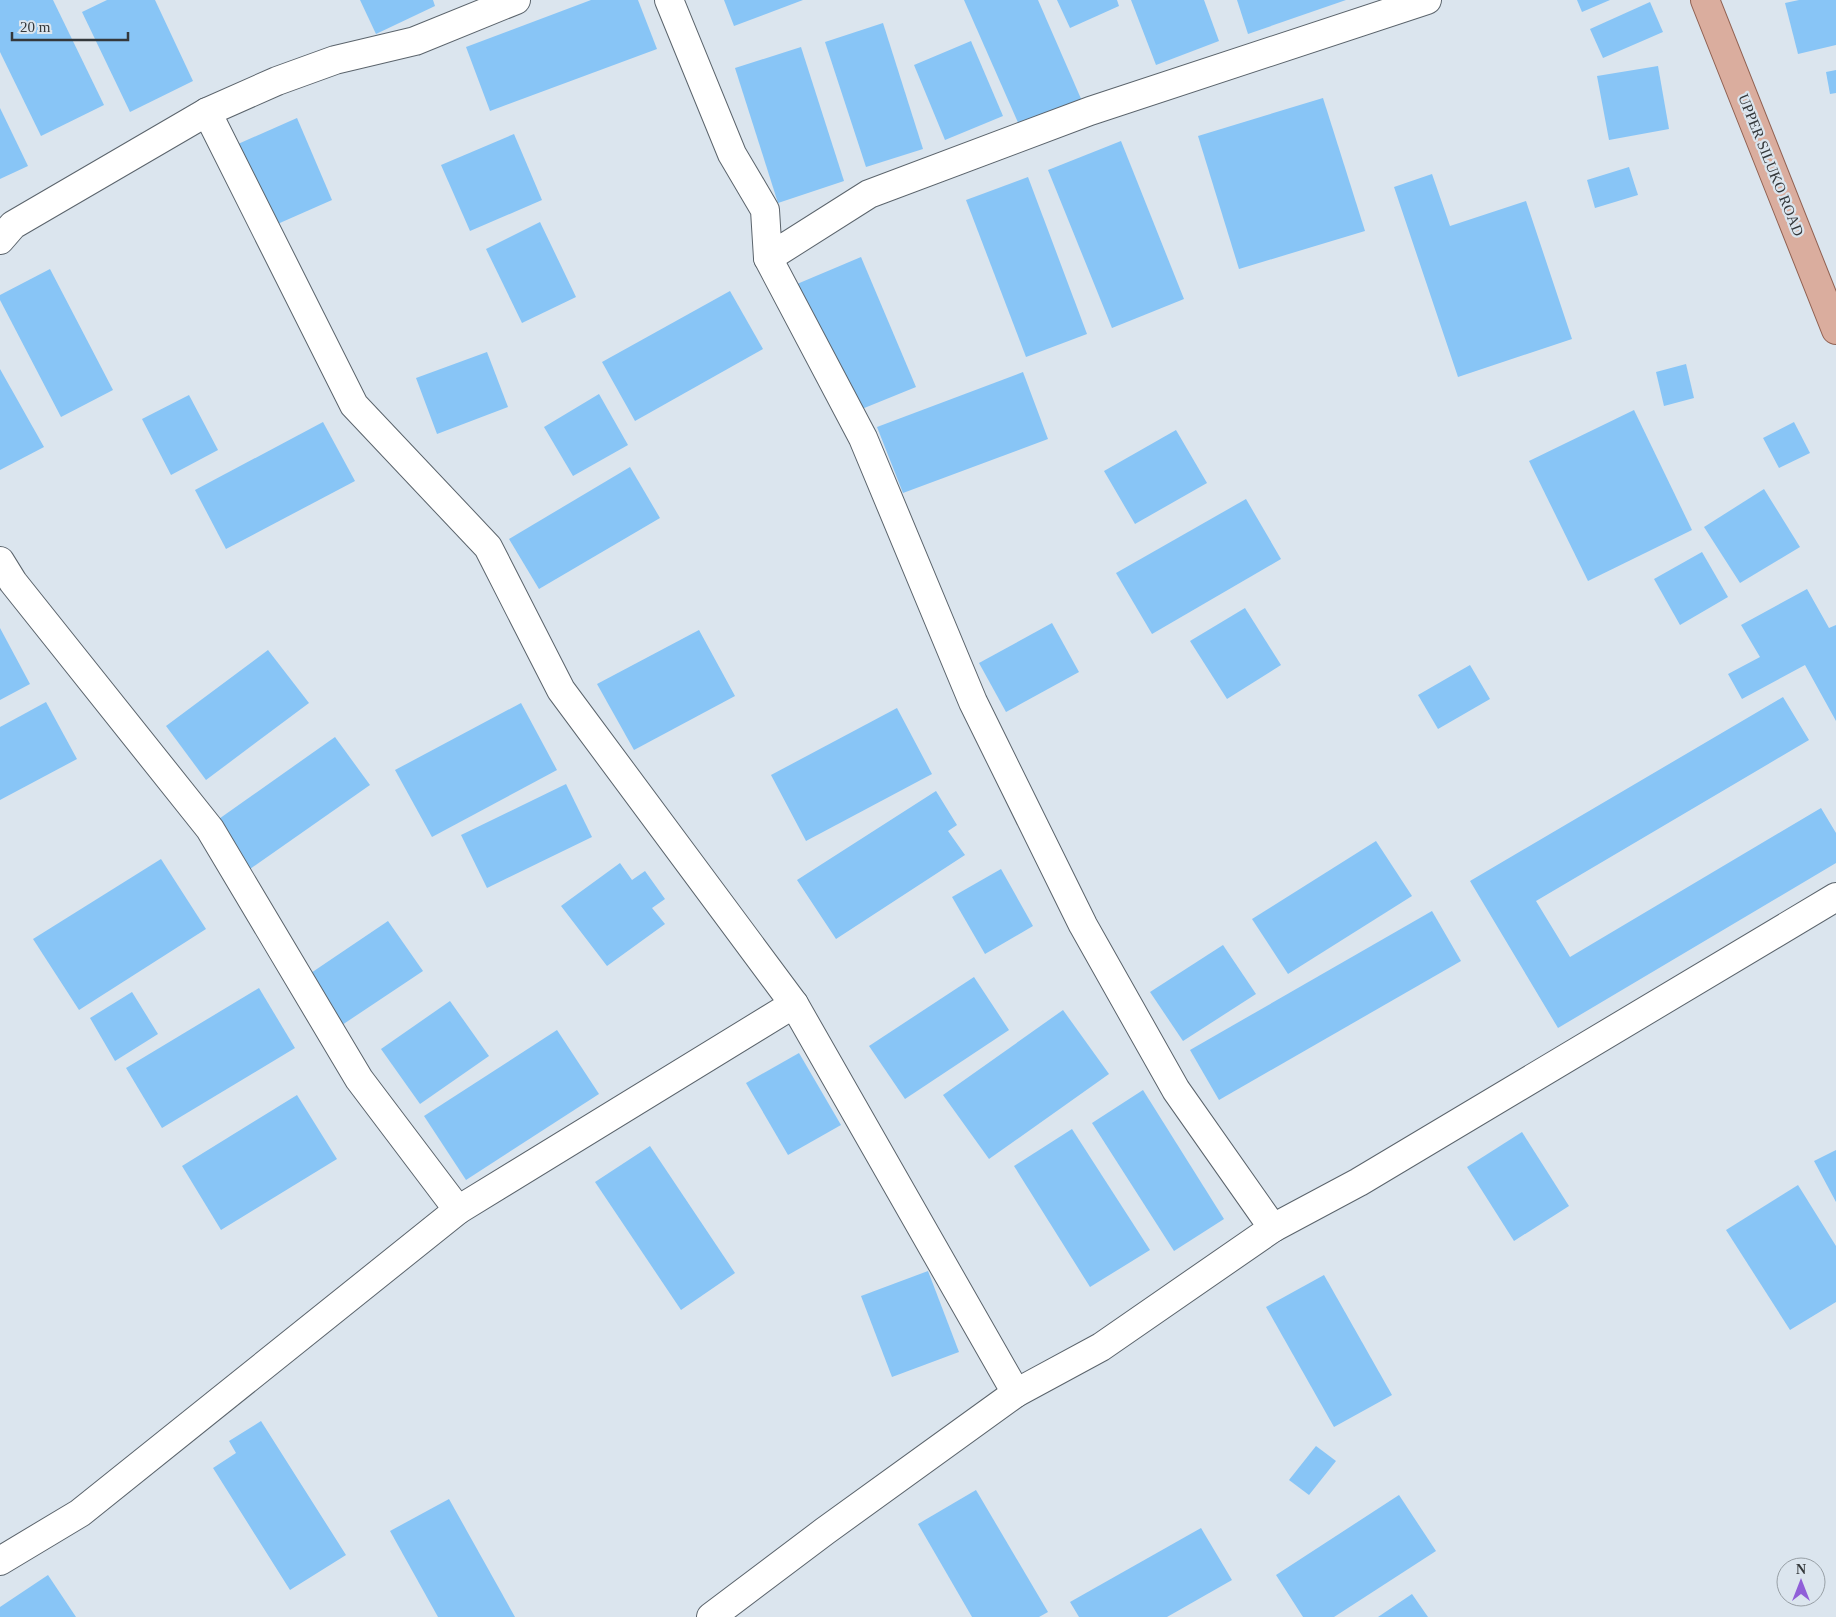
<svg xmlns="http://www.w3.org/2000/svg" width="1836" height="1617" font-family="'Times New Roman',serif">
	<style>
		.building { fill: #88c5f6 }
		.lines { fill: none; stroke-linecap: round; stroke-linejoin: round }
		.minor-casing { stroke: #5b646c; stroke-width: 30 }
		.primary-casing { stroke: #906152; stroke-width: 30 }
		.minor { stroke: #fff; stroke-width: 28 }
		.primary { stroke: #daad9e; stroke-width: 28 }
		.labels { text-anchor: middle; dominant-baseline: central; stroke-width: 4.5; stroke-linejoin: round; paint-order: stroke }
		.street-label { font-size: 15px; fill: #34383b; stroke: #dbe5ee }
	</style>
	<rect width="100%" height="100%" fill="#dbe5ee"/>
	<!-- building -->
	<g class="building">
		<path d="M0 0H53L104 105 41 136 0 52Z"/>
		<path d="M107 0H155L193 81 130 112 82 12Z"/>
		<path d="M360 0H433L435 6 376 34Z"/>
		<path d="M591 0H638L657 49 490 111 466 47Z"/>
		<path d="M724 0H803L734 26Z"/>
		<path d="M964 0H1038L1082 101 1020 127Z"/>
		<path d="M1057 0H1117L1119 6 1070 28Z"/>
		<path d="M1131 0H1204L1219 41 1156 65Z"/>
		<path d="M1237 0H1346L1248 34Z"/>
		<path d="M1577 0H1610L1582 12Z"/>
		<path d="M1799 0H1836V45L1798 54 1785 3Z"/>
		<path d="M1650 2 1663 32 1603 58 1590 29Z"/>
		<path d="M883 23 923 149 866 167 825 42Z"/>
		<path d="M971 41 1003 116 945 140 914 65Z"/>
		<path d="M801 47 844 181 778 203 735 68Z"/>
		<path d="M1658 66 1669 129 1609 140 1597 76Z"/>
		<path d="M1836 70V93L1830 94 1826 72Z"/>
		<path d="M1323 98 1365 231 1239 269 1198 136Z"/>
		<path d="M0 108 28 166 0 179Z"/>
		<path d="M297 118 332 200 273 226 238 144Z"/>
		<path d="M514 134 542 200 470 231 441 165Z"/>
		<path d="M1121 141 1184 299 1112 328 1048 170Z"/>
		<path d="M1629 167 1638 195 1595 208 1587 180Z"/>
		<path d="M1432 174 1450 226 1526 201 1572 339 1458 377 1394 187Z"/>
		<path d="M1028 177 1087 334 1026 357 966 200Z"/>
		<path d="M540 222 576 297 522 323 486 249Z"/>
		<path d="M861 257 916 387 852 413 797 284Z"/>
		<path d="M50 269 113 390 61 417 0 300V295Z"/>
		<path d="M730 291 763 349 635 421 602 362Z"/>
		<path d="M487 352 508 407 437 434 416 378Z"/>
		<path d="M1686 364 1694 398 1664 406 1656 372Z"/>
		<path d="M0 369 44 447 0 470Z"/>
		<path d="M1023 372 1048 439 903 493 877 427Z"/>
		<path d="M599 394 628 445 573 476 544 427Z"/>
		<path d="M189 395 218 450 171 475 142 419Z"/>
		<path d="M1634 410 1692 530 1588 581 1529 461Z"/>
		<path d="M323 422 355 481 226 549 195 490Z"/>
		<path d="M1794 422 1810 453 1779 468 1763 438Z"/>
		<path d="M1176 430 1207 483 1135 524 1104 471Z"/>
		<path d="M630 467 660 518 539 589 509 539Z"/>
		<path d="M1764 489 1800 547 1740 583 1704 527Z"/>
		<path d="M1246 499 1281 559 1152 634 1116 573Z"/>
		<path d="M1702 552 1728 597 1680 625 1654 579Z"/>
		<path d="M1807 589 1829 628 1836 625V721L1805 665 1742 699 1728 674 1760 657 1741 625Z"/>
		<path d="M1245 608 1281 665 1227 699 1190 641Z"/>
		<path d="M1052 623 1079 672 1006 712 979 663Z"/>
		<path d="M0 628 30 684 0 700Z"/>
		<path d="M699 630 735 696 634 750 597 684Z"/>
		<path d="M268 650 309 703 206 780 166 726Z"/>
		<path d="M1470 665 1490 699 1438 729 1418 695Z"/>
		<path d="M1783 697 1809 740 1536 901 1570 957 1821 808 1836 833V863L1558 1028 1470 881Z"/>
		<path d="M46 702 77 759 0 800V727Z"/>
		<path d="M521 703 557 770 432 837 395 770Z"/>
		<path d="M897 708 932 774 806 841 771 775Z"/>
		<path d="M335 737 370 785 250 869 216 821Z"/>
		<path d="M566 784 592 837 487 888 461 835Z"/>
		<path d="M936 791 957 825 948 831 965 855 836 939 797 880Z"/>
		<path d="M1376 841 1412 896 1288 974 1252 919Z"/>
		<path d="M161 859 206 929 79 1010 33 939Z"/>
		<path d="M620 863 632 880 645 871 665 899 652 908 665 924 607 966 561 906Z"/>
		<path d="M1001 869 1033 926 985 954 952 897Z"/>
		<path d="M1432 911 1461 961 1219 1100 1190 1050Z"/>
		<path d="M388 921 423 971 342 1025 308 975Z"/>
		<path d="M1223 945 1256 994 1183 1041 1150 992Z"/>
		<path d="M974 977 1009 1030 905 1099 869 1046Z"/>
		<path d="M259 988 295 1048 162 1128 126 1068Z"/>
		<path d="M132 992 158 1034 115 1061 90 1018Z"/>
		<path d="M450 1001 489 1056 420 1104 381 1049Z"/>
		<path d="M1063 1010 1109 1074 989 1159 943 1095Z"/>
		<path d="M557 1030 599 1094 466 1180 424 1116Z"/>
		<path d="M799 1053 841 1125 788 1155 746 1083Z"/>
		<path d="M1143 1090 1224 1219 1174 1251 1092 1123Z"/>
		<path d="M297 1095 337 1159 221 1230 182 1166Z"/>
		<path d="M1072 1129 1150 1250 1090 1287 1014 1166Z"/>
		<path d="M1522 1132 1569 1206 1514 1241 1467 1167Z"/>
		<path d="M650 1146 735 1273 681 1310 595 1182Z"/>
		<path d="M1836 1150V1202L1814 1161Z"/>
		<path d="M1798 1185 1836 1246V1302L1790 1330 1726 1230Z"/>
		<path d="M928 1271 959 1352 892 1377 861 1296Z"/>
		<path d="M1324 1275 1392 1395 1334 1427 1266 1307Z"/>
		<path d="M261 1421 346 1555 290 1590 213 1468 236 1453 229 1441Z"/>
		<path d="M1316 1446 1336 1461 1309 1495 1289 1480Z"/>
		<path d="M976 1490 1048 1612 1039 1617H972L918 1524Z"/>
		<path d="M1399 1495 1436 1551 1334 1617H1303L1276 1575Z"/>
		<path d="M449 1499 515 1617H438L390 1531Z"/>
		<path d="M1201 1528 1232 1580 1167 1617H1079L1070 1602Z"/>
		<path d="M48 1575 76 1617H0V1607Z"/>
		<path d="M1412 1594 1428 1617H1378Z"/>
	</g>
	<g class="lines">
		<!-- minor casing -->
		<g class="minor-casing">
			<g id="minor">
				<path d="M669 0 732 154 765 210 768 258 869 194 1090 111 1427 0"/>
				<path d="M0 240 13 225 207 112 277 81 335 60 415 41 516 0"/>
				<path d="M768 258 863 438 973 702 1083 925 1176 1090 1273 1228"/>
				<path d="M0 561 13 582 210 829 359 1079 458 1210"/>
				<path d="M794 1004 1016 1393"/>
				<path d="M0 1561 80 1513 458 1210 794 1004 561 690 488 547 354 405 207 112"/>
				<path d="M711 1617 825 1531 1016 1393 1101 1347 1273 1228 1359 1182 1836 897"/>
			</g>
		</g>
		<!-- primary casing -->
		<g class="primary-casing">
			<path id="primary" d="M1705 0 1836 330"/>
		</g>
		<!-- minor -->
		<use href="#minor" class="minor"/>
		<!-- primary -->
		<use href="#primary" class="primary"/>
	</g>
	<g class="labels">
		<!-- street labels -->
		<g class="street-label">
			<text transform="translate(1771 165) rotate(68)">UPPER SILUKO ROAD</text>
		</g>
	</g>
	<!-- north arrow -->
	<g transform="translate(1801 1582)"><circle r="24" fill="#dbe5ee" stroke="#98a0a6"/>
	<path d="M0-4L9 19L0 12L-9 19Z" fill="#905fd8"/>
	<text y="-8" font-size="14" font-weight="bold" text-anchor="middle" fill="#34383b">N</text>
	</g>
	<!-- scale -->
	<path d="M12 32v8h116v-8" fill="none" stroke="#34383b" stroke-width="2.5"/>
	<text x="20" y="32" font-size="15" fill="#34383b" stroke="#dbe5ee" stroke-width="4" paint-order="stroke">20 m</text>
</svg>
